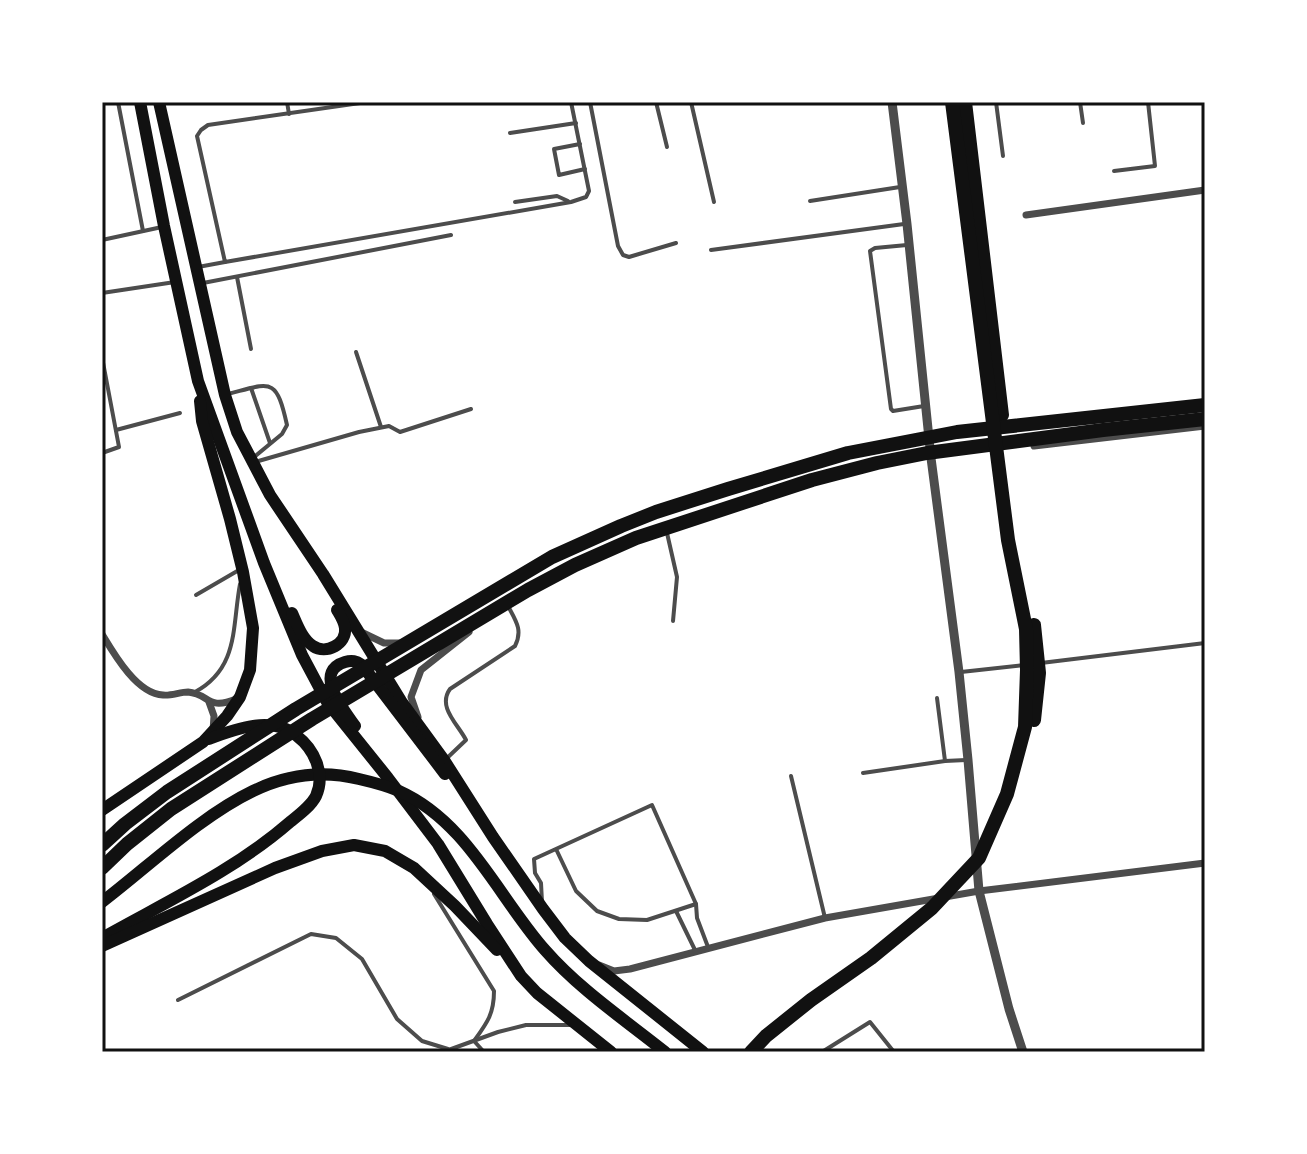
<svg xmlns="http://www.w3.org/2000/svg" width="1307" height="1154" font-family="Helvetica,sans-serif">
	<style>
		.lines { fill: none; stroke-linecap: round; stroke-linejoin: round }
		.service { stroke: #4c4c4c; stroke-width: 4 }
		.minor { stroke: #4c4c4c; stroke-width: 7 }
		.tertiary { stroke: #4c4c4c; stroke-width: 9 }
		.primary { stroke: #111; stroke-width: 12 }
		.motorway { stroke: #111; stroke-width: 14 }
		.neatline { fill: none; stroke: #111; stroke-width: 3 }
	</style>
	<rect width="100%" height="100%" fill="#fff"/>
	<g class="lines">
		<!-- service -->
		<g class="service">
			<path d="M118 102 143 231"/>
			<path d="M287 102 289 114"/>
			<path d="M367 102 208 125 201 130 197 136 225 262 571 202 586 197 589 191 571 102"/>
			<path d="M590 102 618 246 623 255 629 257 676 243"/>
			<path d="M656 102 667 147"/>
			<path d="M691 102 714 202"/>
			<path d="M996 102 1003 156"/>
			<path d="M1080 102 1083 123"/>
			<path d="M510 133 576 123"/>
			<path d="M580 144 554 149 559 175 585 169"/>
			<path d="M1114 171 1155 166 1148 102"/>
			<path d="M810 201 900 187"/>
			<path d="M515 202 557 196 568 201"/>
			<path d="M102 240 162 227"/>
			<path d="M907 245 875 248 870 251 891 409 893 411 924 406"/>
			<path d="M711 250 904 224"/>
			<path d="M198 267 225 262"/>
			<path d="M237 277 251 349"/>
			<path d="M203 283 451 235"/>
			<path d="M102 293 175 282"/>
			<path d="M356 352 381 427"/>
			<path d="M102 357 119 447 102 453"/>
			<path d="M251 388 270 443"/>
			<path d="M228 394C271 383 276 376 287 425L282 434 253 458"/>
			<path d="M116 430 180 413"/>
			<path d="M255 462 359 432 389 426 400 432 471 409"/>
			<path d="M667 533 677 577 673 621"/>
			<path d="M196 595 239 570"/>
			<path d="M1041 663 1205 643"/>
			<path d="M961 672 1024 665"/>
			<path d="M195 692C239 668 232 627 240 584"/>
			<path d="M937 698 945 761"/>
			<path d="M446 759 466 740C458 724 437 707 450 689L515 646C523 630 516 621 508 606"/>
			<path d="M863 773 945 761 966 760"/>
			<path d="M791 776 825 918"/>
			<path d="M434 894 494 991C494 1014 487 1023 474 1041"/>
			<path d="M542 902 541 883 535 873 534 859 652 805 696 904 647 920 619 919 597 911 576 891 556 849"/>
			<path d="M696 904 697 918 708 947"/>
			<path d="M676 911 695 950"/>
			<path d="M178 1000 311 934 336 938 362 959 397 1019 422 1041 448 1049"/>
			<path d="M474 1041 484 1052"/>
			<path d="M443 1052 498 1032 526 1025H572"/>
			<path d="M822 1052 870 1022 894 1052"/>
		</g>
		<!-- minor -->
		<g class="minor">
			<path d="M1026 215 1205 190"/>
			<path d="M1034 446 1205 426"/>
			<path d="M359 631 384 643H400"/>
			<path d="M102 634C114 654 137 694 163 695 171 696 180 692 188 692 210 694 207 711 236 699"/>
			<path d="M209 702 214 716 213 731"/>
			<path d="M418 717 411 697 421 670 469 632"/>
			<path d="M599 965 614 971 630 969 825 918 979 891 1205 863"/>
		</g>
		<!-- tertiary -->
		<path class="tertiary" d="M892 102 907 224 931 458 959 672 968 760 979 891 1009 1009 1023 1052"/>
		<!-- primary -->
		<g class="primary">
			<path d="M140 102 164 226 198 381 264 563 302 655 327 702 388 778 438 844 487 924 521 976 537 993 611 1052"/>
			<path d="M159 102 225 395 237 432 270 495 323 574 401 701 444 760 493 837 543 909 565 938 589 961 703 1052"/>
			<path d="M292 613C297 624 302 639 313 646 326 655 347 644 345 628 344 621 340 615 337 610"/>
			<path d="M355 726C344 710 312 672 345 662 352 660 356 661 362 665L445 774"/>
			<path d="M102 810 203 742 227 716 240 697 250 670 253 628 243 572 230 519 202 421 200 401"/>
			<path d="M102 902C149 866 201 816 253 791 286 775 323 770 359 779 372 782 387 786 399 791 468 822 498 897 545 950 579 989 625 1020 665 1052"/>
			<path d="M102 938C166 902 235 870 290 822 299 815 311 806 316 796 326 774 314 749 297 736 272 715 235 729 209 739"/>
			<path d="M102 946 275 868 322 851 354 845 385 851 414 868 455 906 497 950"/>
		</g>
		<!-- motorway -->
		<g class="motorway">
			<path d="M965 102 1002 415"/>
			<path d="M1034 720 1039 673 1034 625"/>
			<path d="M102 845 125 824 167 792 296 709 552 557 621 526 656 512 728 489 848 453 957 432 1205 405"/>
			<path d="M102 868 127 844 171 809 312 719 528 590 575 565 636 538 812 480 877 463 927 453 1103 430 1205 419"/>
			<path d="M751 1052 766 1036 811 1000 871 958 932 908 979 858 1007 794 1025 727 1027 670 1026 629 1008 540 952 102"/>
		</g>
	</g>
	<!-- border -->
	<rect width="1307" height="1154" fill="none" stroke="#ffffff" stroke-width="208"/>
	<rect x="104" y="104" width="1099" height="946" class="neatline"/>
</svg>
